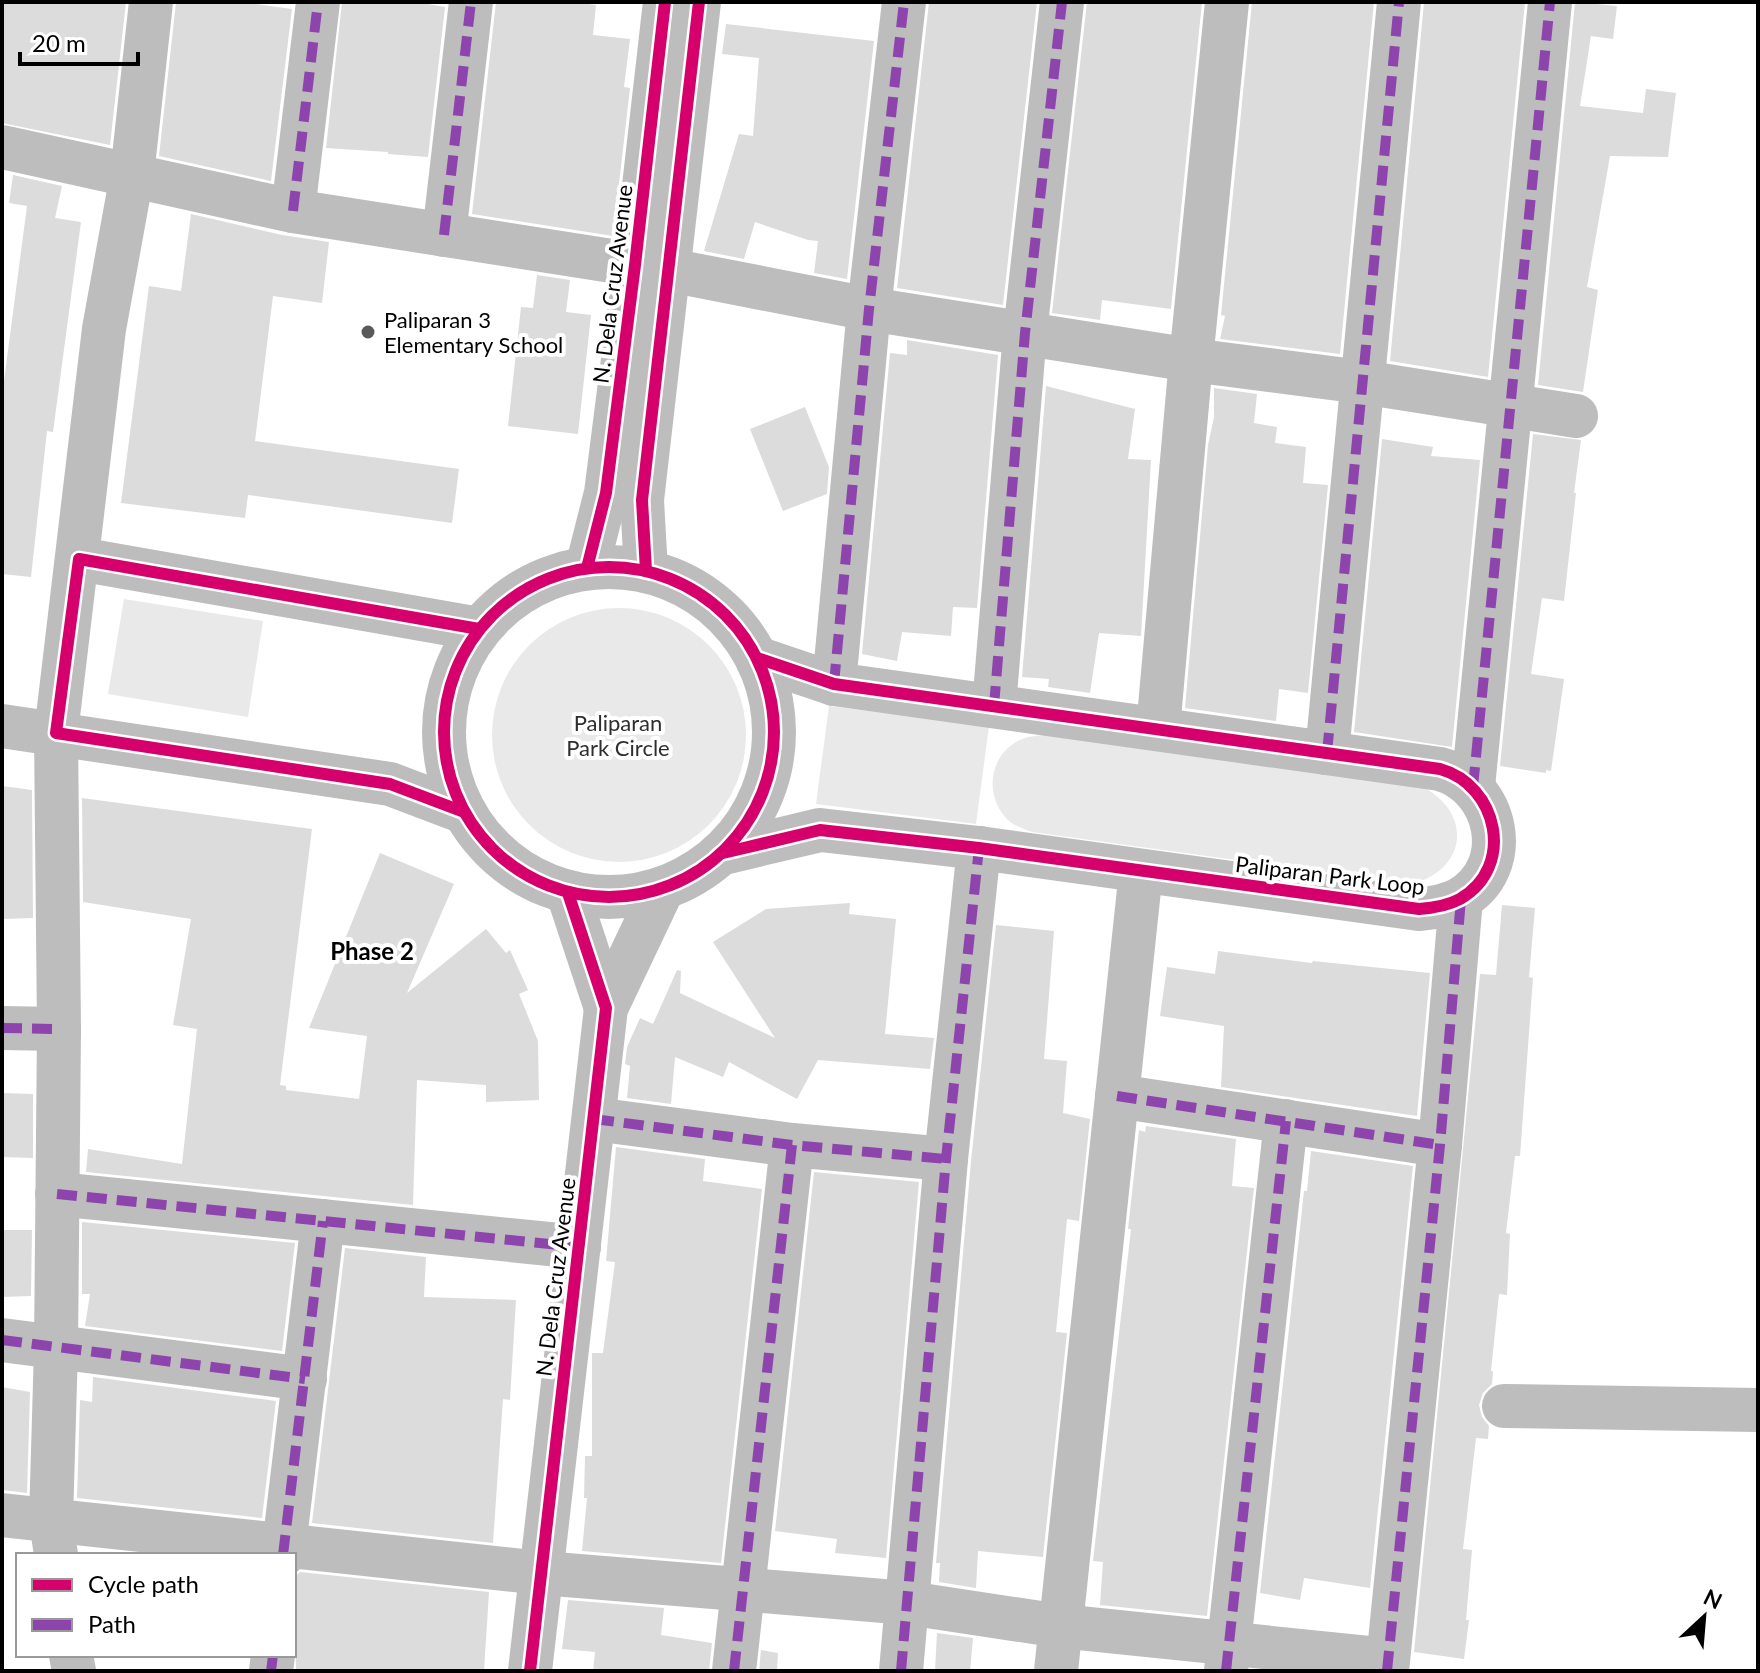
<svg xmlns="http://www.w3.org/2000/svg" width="1760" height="1673" font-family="Lato,sans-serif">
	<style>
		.green { fill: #e9e9e9 }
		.building { fill: #dcdcdc }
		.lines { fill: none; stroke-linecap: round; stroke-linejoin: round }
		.minor { stroke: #bdbdbd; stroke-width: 44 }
		.quiet { stroke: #8e44ad; stroke-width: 10; stroke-dasharray: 20 10; stroke-linecap: butt }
		.cycleway-casing { stroke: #fff; stroke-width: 17 }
		.cycleway { stroke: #d6006c; stroke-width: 12 }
		.poi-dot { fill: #595959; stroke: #fff; stroke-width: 3 }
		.labels { text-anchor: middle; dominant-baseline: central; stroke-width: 8; stroke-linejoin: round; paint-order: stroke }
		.street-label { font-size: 22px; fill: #000; stroke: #fff }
		.poi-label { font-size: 22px; fill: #000; stroke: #fff; text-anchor: start }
		.park-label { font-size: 22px; fill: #2e2e2e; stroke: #fff }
		.neighbourhood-label { font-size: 24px; font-weight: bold; fill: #000; stroke: #fff }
	</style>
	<rect width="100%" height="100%" fill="#fff"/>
	<!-- green -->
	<g class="green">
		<path d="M124 599 263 621 248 717 108 694Z"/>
		<circle cx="619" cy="735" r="127"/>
		<path d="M829 706 989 726 976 824 816 804Z"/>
		<path d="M1044 735 1423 787C1474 814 1466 871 1411 884L1032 832C1024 829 1015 826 1009 821 982 796 989 750 1025 738 1030 736 1038 736 1044 735Z"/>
	</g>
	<!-- building -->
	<g class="building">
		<path d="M2 2H126L110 145 2 123Z"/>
		<path d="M176 2H241L292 9 271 181 159 156Z"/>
		<path d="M342 2H416L445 7 428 157 388 154V152L326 148Z"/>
		<path d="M496 2H573L596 5 593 35 630 39 624 87 630 88 613 236 472 214Z"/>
		<path d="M929 2H1037L1003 305 897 288Z"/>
		<path d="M1087 2H1202L1171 309 1102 300 1100 320 1052 313Z"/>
		<path d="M1252 2H1374L1340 354 1220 339 1225 316 1221 315Z"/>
		<path d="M1424 2H1525L1488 377 1390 361Z"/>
		<path d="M1575 2 1617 6 1613 39 1591 36 1580 106 1643 113 1646 89 1676 93 1668 157 1610 156 1587 287 1598 290 1583 392 1538 385Z"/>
		<path d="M726 24 874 41 847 279 814 273 818 241 808 240 755 222 744 259 704 251 739 134 753 136 759 58 722 54Z"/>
		<path d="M13 175 62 186 55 218 81 222 53 432 47 431 31 577 2 574V396L27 206 9 203Z"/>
		<path d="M191 214 282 235 329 242 322 303 273 296 255 441 459 469 452 523 248 495 245 518 121 503 149 286 181 291Z"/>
		<path d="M537 275 570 280 566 312 591 315 578 434 508 426 521 307 533 308Z"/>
		<path d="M907 340 998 355 977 608 953 607 951 636 902 632 897 661 862 654 890 353 907 355Z"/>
		<path d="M1046 386 1135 409 1128 459 1151 460 1141 636 1099 633 1090 693 1048 687 1049 679 1022 677Z"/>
		<path d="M1214 388 1257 394 1254 423 1277 427 1275 443 1306 447 1303 483 1328 485 1308 693 1279 689 1276 721 1185 708 1208 445 1214 417Z"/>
		<path d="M805 407 829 467 827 494 783 511 750 429Z"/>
		<path d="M1533 434 1581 440 1574 493H1576L1564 601 1542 598 1531 674 1564 679 1551 771 1546 770V773L1500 766Z"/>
		<path d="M1382 439 1433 447 1431 456 1480 460 1452 747 1354 732Z"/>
		<path d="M2 786 32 790 33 918 2 919Z"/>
		<path d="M82 798 312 829 280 1085 286 1086V1090L359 1099 367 1036 309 1028 380 853 454 884 407 993 486 929 506 953 510 950 528 990 519 994 538 1041 539 1100 486 1102V1085L417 1080 413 1205 86 1172 88 1149 182 1164 197 1029 173 1025 191 919 83 902Z"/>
		<path d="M850 903 849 914 896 919 885 1034 934 1038 930 1069 818 1060 797 1099 729 1062 723 1077 675 1057 671 1104 627 1098 630 1066 625 1064 627 1047 640 1018 653 1024 677 970 681 971 680 993 775 1038 713 942 766 909Z"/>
		<path d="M1502 905 1535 908 1529 977 1533 978 1520 1156H1515L1506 1233 1510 1234 1507 1295 1499 1294 1491 1371H1493L1492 1384 1483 1393 1479 1405 1482 1417 1489 1426 1488 1439 1476 1438 1463 1549 1472 1550 1466 1620H1469L1464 1659 1414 1652 1480 974 1496 975Z"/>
		<path d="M996 925 1054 931 1044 1059 1067 1061 1063 1113 1090 1119 1079 1221 1067 1219 1056 1332 1067 1333 1043 1557 978 1551 976 1588 939 1582 940 1563H936L971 1161Z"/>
		<path d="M1218 951 1312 963 1313 961 1430 973 1417 1116 1221 1087 1224 1026 1160 1016 1167 967 1215 974Z"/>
		<path d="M2 1093 33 1094V1158L2 1157Z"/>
		<path d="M1146 1126 1236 1139 1232 1186 1254 1188 1207 1616 1100 1605 1103 1562 1093 1561 1131 1229H1128L1139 1130 1145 1132Z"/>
		<path d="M616 1147 705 1159 703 1181 762 1189 721 1563 582 1551 587 1498H584L585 1456H592V1353H603L615 1262 606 1261Z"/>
		<path d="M1311 1151 1413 1166 1370 1588 1304 1578 1300 1600 1260 1593 1304 1191H1307Z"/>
		<path d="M814 1172 919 1182 886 1558 835 1553 837 1539 775 1531Z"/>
		<path d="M82 1222 295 1243 282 1351 85 1326 90 1294H82Z"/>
		<path d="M2 1230H32L31 1296 2 1297Z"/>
		<path d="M345 1248 426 1257 424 1297 516 1300 510 1400 503 1399 493 1543 312 1523Z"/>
		<path d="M93 1377 276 1401 262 1518 77 1498 80 1400 92 1402Z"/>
		<path d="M2 1387 30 1392 27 1493 2 1490Z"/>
		<path d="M300 1572 489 1592 484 1671H296L294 1577Z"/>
		<path d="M568 1600 664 1608 661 1635 712 1643 709 1671H593L595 1652 562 1649Z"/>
		<path d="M937 1633 973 1638 970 1671H935Z"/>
		<path d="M761 1650 778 1653 777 1671H759Z"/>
	</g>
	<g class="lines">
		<!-- minor -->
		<g class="minor">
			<path d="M2 147 293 211 669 270 869 309 1191 360 1362 382 1576 416"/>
			<path d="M293 211 318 2"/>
			<path d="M444 235 471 2"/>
			<path d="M79 559 479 629"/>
			<circle cx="609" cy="732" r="165"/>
			<path d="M587 568 606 493 635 265 665 2"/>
			<path d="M646 571 642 500 699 2"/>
			<path d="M834 684 869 309 904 2"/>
			<path d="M994 706 1025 333 1062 2"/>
			<path d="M2 726 390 784 464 812"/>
			<path d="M1158 729 1191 360 1227 2"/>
			<path d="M1327 753 1399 2"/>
			<path d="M1473 787 1550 2"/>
			<path d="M723 853 820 830 979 848 1419 909C1433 908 1447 906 1460 899 1516 867 1498 785 1440 769L834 684 757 658"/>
			<path d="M568 893 606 1008"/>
			<path d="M2 1028 59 1029"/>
			<path d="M1117 1096 1440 1145"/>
			<path d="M594 1119 792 1145 946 1159"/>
			<path d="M57 1194 579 1247"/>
			<path d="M2 1340 305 1379"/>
			<path d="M1504 1406 1758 1410"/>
			<path d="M2 1515 542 1573 908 1603 1060 1626 1388 1660"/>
			<path d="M56 1555 51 1520 56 1348 59 1029 56 733 104 329 132 175 151 2"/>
			<path d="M283 1555 323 1221"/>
			<path d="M71 1655 74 1671"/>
			<path d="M271 1671 273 1655"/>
			<path d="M530 1671 606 1008 662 890"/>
			<path d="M734 1671 792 1145"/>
			<path d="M901 1671 946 1159 979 848"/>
			<path d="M1056 1671 1141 871"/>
			<path d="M1226 1671 1286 1121"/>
			<path d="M1387 1671 1440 1145 1461 899"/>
		</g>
		<!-- quiet -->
		<g class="quiet">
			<path d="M293 211 318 2"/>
			<path d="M444 235 471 2"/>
			<path d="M834 684 869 309 904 2"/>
			<path d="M994 706 1025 333 1062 2"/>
			<path d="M1327 753 1399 2"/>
			<path d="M1473 787 1550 2"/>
			<path d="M2 1028 59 1029"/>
			<path d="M1117 1096 1440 1145"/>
			<path d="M594 1119 792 1145 946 1159"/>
			<path d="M57 1194 579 1247"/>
			<path d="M2 1340 305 1379"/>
			<path d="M283 1555 323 1221"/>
			<path d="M271 1671 273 1655"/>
			<path d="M734 1671 792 1145"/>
			<path d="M901 1671 946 1159 979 848"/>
			<path d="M1226 1671 1286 1121"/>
			<path d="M1387 1671 1440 1145 1461 899"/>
		</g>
		<!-- cycleway casing -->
		<g class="cycleway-casing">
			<g id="cycleway">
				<circle cx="609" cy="732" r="165"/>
				<path d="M587 568 606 493 635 265 665 2"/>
				<path d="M646 571 642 500 699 2"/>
				<path d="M464 812 390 784 56 733 79 559 479 629"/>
				<path d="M723 853 820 830 979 848 1419 909C1433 908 1447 906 1460 899 1516 867 1498 785 1440 769L834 684 757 658"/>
				<path d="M530 1671 606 1008 568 893"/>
			</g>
		</g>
		<!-- cycleway -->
		<use href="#cycleway" class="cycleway"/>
	</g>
	<!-- markers -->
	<circle class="poi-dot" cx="368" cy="332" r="8"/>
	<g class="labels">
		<!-- street labels -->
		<g class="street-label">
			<text transform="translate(612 284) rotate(-83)">N. Dela Cruz Avenue</text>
			<text transform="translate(1330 875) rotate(7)">Paliparan Park Loop</text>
			<text transform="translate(555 1277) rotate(-83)">N. Dela Cruz Avenue</text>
		</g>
		<!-- poi labels -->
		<g class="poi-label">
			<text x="384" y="319">Paliparan 3<tspan x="384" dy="25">Elementary School</tspan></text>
		</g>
		<!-- park labels -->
		<g class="park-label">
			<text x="618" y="722">Paliparan<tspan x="618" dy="25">Park Circle</tspan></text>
		</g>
		<!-- neighbourhood labels -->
		<g class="neighbourhood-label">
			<text x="372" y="950">Phase 2</text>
		</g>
	</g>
	<!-- border -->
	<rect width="1760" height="1673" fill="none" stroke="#000000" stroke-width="8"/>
	<!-- legend -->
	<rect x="16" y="1553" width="280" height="104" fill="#ffffff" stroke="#999999" stroke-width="2"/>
	<rect x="32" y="1579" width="40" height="12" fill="#d6006c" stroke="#999999" stroke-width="2"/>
	<text x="88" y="1593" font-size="24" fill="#000000">Cycle path</text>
	<rect x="32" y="1619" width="40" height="12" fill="#8e44ad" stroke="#999999" stroke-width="2"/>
	<text x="88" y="1633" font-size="24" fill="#000000">Path</text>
	<!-- north arrow -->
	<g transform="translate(1704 1617) rotate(26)" stroke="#ffffff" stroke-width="6" paint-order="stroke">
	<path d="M0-6L14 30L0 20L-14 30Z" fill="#000000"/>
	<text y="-12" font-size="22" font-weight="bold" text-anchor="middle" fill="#000000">N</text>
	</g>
	<!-- scale -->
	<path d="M20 52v12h118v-12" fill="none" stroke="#000000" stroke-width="4"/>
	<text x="32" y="52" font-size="24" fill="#000000" stroke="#ffffff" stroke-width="6" paint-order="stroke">20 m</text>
</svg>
